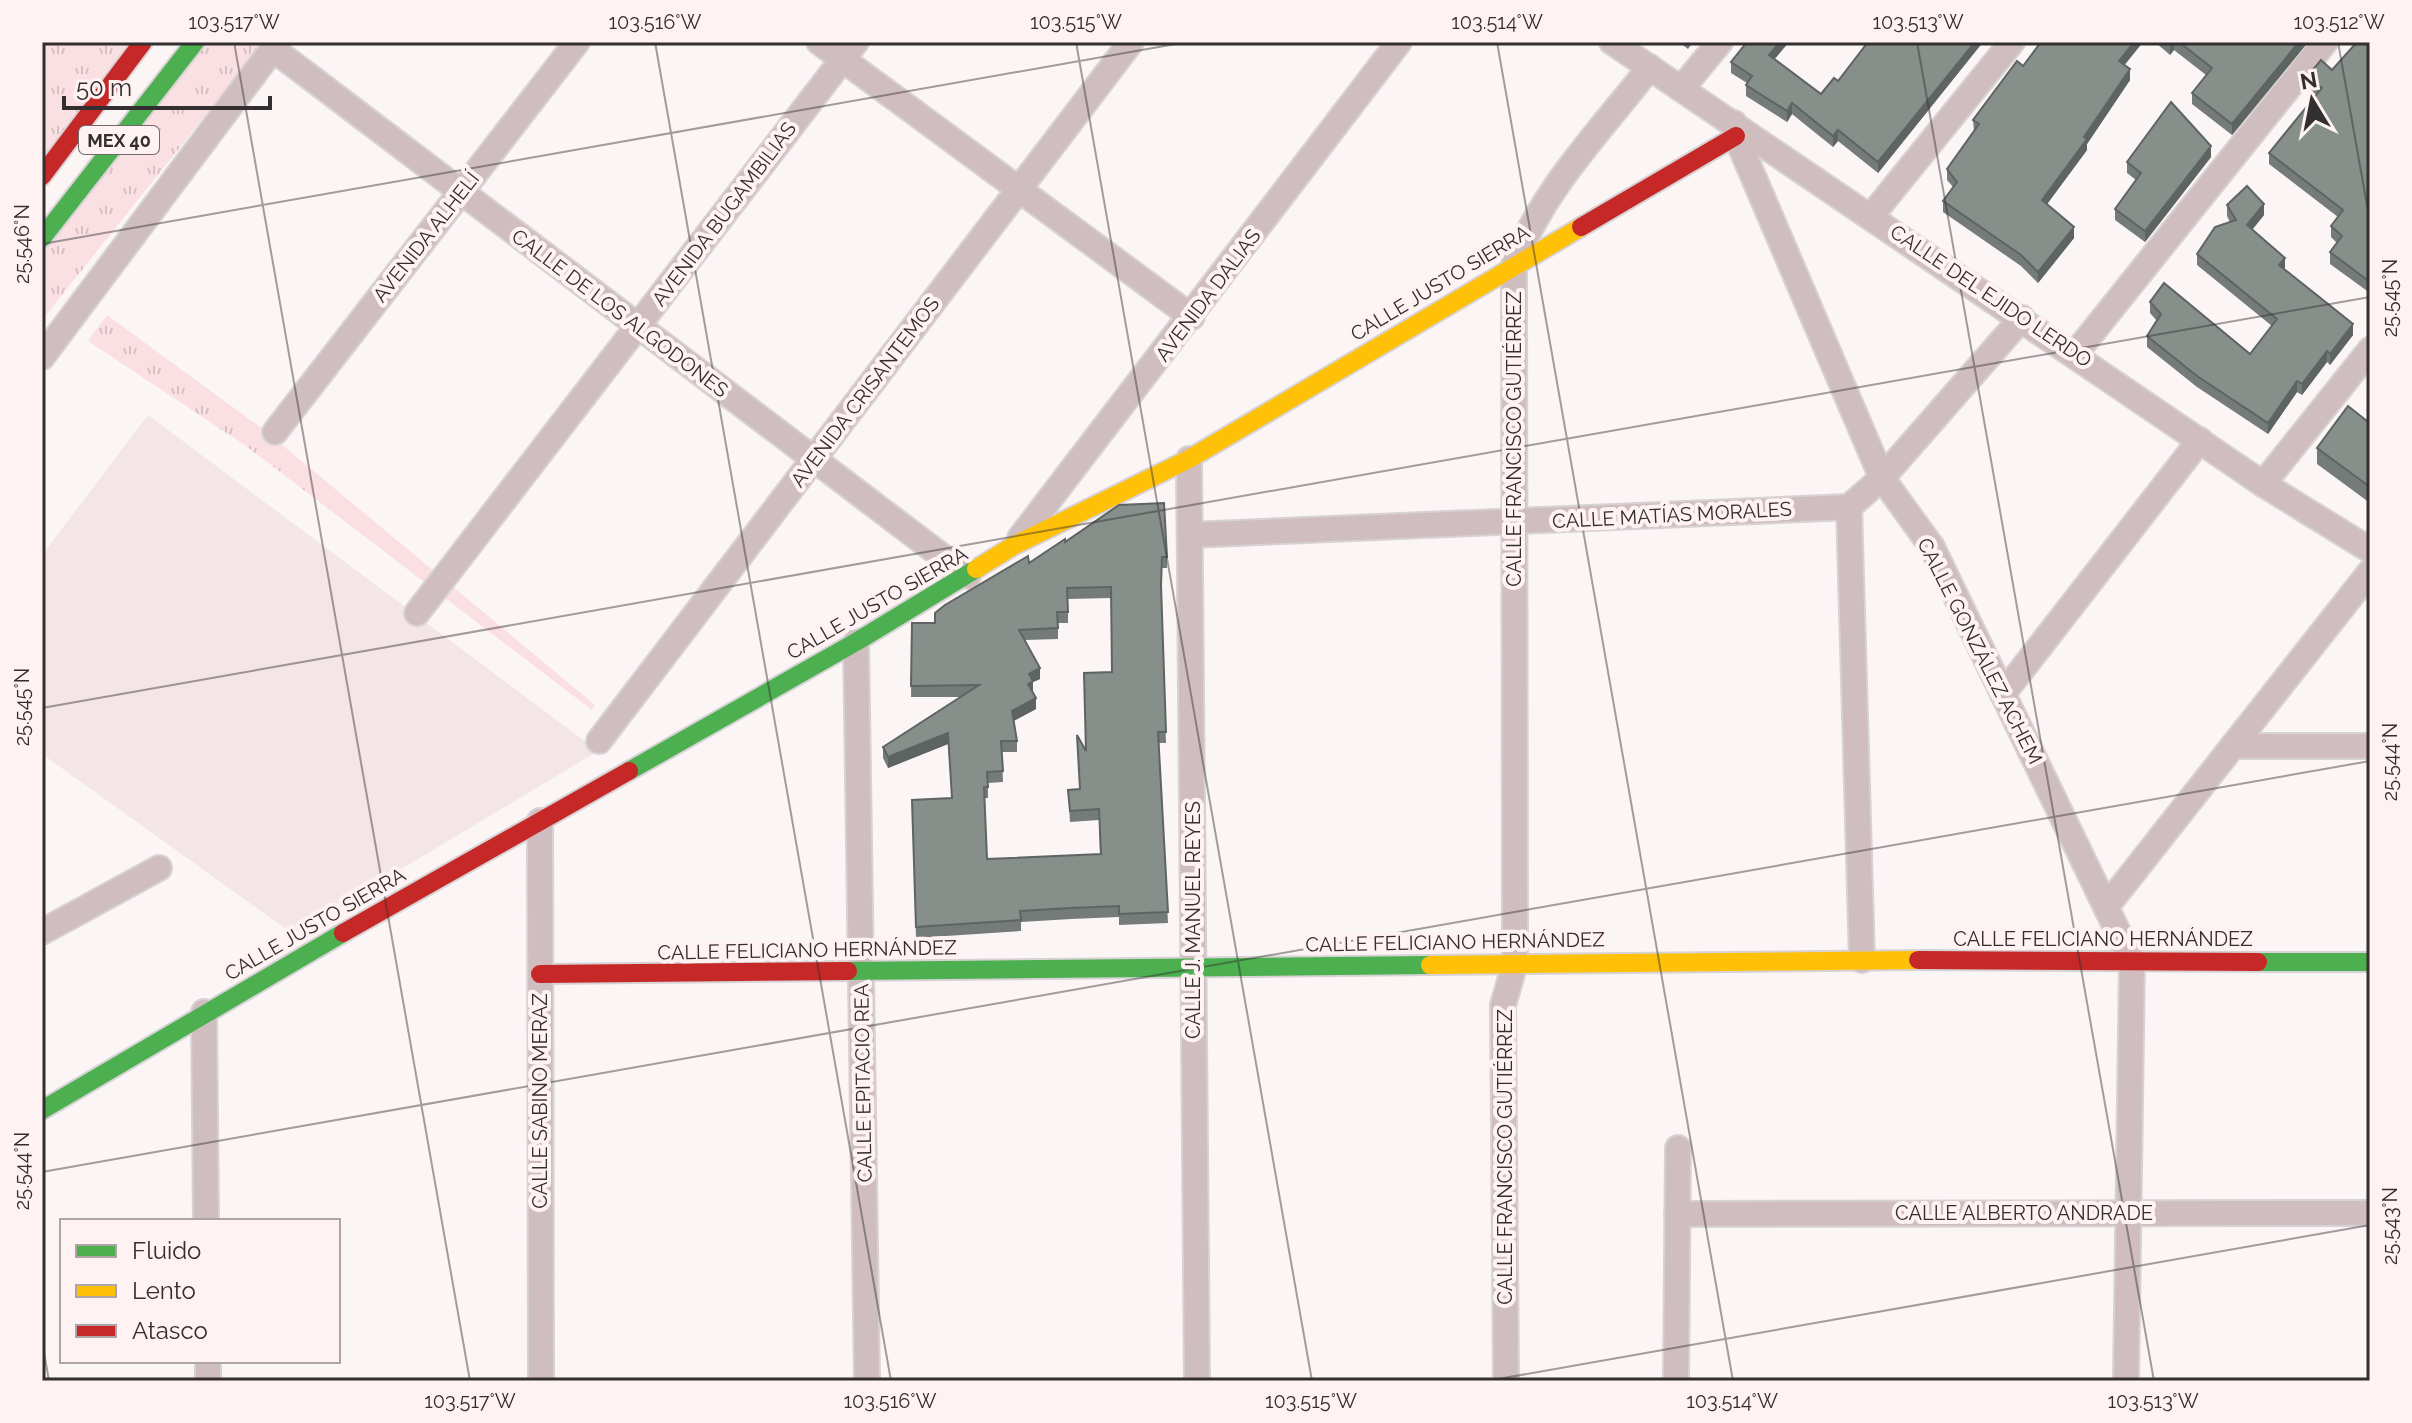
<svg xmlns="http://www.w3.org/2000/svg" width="2412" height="1423" font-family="Raleway,sans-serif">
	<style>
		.built { fill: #f4e5e6 }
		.park { fill: url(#park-tufts) }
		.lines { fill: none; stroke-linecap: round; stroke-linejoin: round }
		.street-casing { stroke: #d7d2d3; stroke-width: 28 }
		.fast-casing { stroke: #d7d2d3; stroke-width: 22 }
		.slow-casing { stroke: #d7d2d3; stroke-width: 22 }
		.jam-casing { stroke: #d7d2d3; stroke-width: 22 }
		.street { stroke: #cfbdbf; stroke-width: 24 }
		.fast { stroke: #4caf50; stroke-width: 18 }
		.slow { stroke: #ffc107; stroke-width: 18 }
		.jam { stroke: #c62828; stroke-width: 18 }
		.wall { fill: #747b78; fill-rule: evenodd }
		.shaded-wall { fill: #5e6461 }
		.building { fill: #878f8b; stroke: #5e6461; stroke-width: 2; fill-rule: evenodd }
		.ticks { fill: none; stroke: #332e2f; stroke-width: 2; stroke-opacity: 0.45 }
		.labels { text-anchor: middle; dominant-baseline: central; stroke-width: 8; stroke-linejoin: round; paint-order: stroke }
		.shield { fill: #fff2f3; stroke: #70696a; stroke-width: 2 }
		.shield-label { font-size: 18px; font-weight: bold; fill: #332e2f }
		.street-label { font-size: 20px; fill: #332e2f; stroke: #fff2f3 }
		.neatline { fill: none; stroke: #332e2f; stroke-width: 3 }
		.ticks-label { font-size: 20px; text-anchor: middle; fill: #332e2f }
	</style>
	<defs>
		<pattern id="park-tufts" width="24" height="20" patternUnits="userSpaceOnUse" patternTransform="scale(2)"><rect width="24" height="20" fill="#fae0e3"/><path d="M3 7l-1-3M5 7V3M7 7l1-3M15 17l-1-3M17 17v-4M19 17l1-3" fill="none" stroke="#d7c0c3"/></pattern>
	</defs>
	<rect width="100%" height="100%" fill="#fcf5f6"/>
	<!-- built -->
	<path class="built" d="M148 415 598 751 293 934 42 754V555Z"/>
	<!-- park -->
	<g class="park">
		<path d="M42 42H130L42 160Z"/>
		<path d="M199 42H264L42 320V246Z"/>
		<path d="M107 315 263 429 595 705 592 710 246 446 88 341Z"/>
	</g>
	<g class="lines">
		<!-- street casing -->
		<g class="street-casing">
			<g id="street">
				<path d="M819 42 1192 317"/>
				<path d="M1612 42 2263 484 2370 550"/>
				<path d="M273 49 968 576"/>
				<path d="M1681 89 1720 42"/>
				<path d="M1734 123 1736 136 1882 478 1932 547 2132 961 2126 1381"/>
				<path d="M1872 215 2012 42"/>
				<path d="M2075 354 2325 42"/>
				<path d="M42 357 278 42"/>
				<path d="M275 432 577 42"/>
				<path d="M1189 459 1197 1381"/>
				<path d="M2263 484 2370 350"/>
				<path d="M1849 507 1862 960"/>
				<path d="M1190 535 1849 507 1882 478 2022 318"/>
				<path d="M1020 538 1399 42"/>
				<path d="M417 613 856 42"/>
				<path d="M856 642 867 1381"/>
				<path d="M2003 694 2200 440"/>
				<path d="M599 741 1131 42"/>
				<path d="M2233 746H2370"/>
				<path d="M540 821 541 1381"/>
				<path d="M2106 907 2370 572"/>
				<path d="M42 932 159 868"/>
				<path d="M204 1012 206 1221"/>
				<path d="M1677 1214 2370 1213"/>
				<path d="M208 1361V1381"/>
				<path d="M1506 1381 1503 1005 1515 963 1514 265C1541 191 1602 129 1650 67"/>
				<path d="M1676 1381 1678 1148"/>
			</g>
		</g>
		<!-- fast casing -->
		<g class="fast-casing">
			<g id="fast">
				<path d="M42 238 195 42"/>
				<path d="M629 771 856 642 976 569"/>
				<path d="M2258 962H2370"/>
				<path d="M848 971 1430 965"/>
				<path d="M42 1110 343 933"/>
			</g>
		</g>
		<!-- slow casing -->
		<g class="slow-casing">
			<g id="slow">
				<path d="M976 569 1013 546 1189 459 1581 227"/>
				<path d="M1430 965 1918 960"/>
			</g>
		</g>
		<!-- jam casing -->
		<g class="jam-casing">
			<g id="jam">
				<path d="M42 176 143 42"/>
				<path d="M1581 227 1736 136"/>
				<path d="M343 933 629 771"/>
				<path d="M1918 960 2258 962"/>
				<path d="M540 974 848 971"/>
			</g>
		</g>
		<!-- street -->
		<use href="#street" class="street"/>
		<!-- fast -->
		<use href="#fast" class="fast"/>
		<!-- slow -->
		<use href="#slow" class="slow"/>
		<!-- jam -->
		<use href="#jam" class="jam"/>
	</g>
	<!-- wall -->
	<g class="wall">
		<path d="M1679 42H1693L1688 49Z"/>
		<path d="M1983 42 1878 173 1838 141 1833 147 1792 114 1787 122 1746 96V85L1747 83 1731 73V62L1775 59 1821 94 1838 81Z"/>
		<path d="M2143 42 2124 65 2130 80 2087 144V150L2047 204 2074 238 2038 283 2021 266 1943 212V201L1953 187 1947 180V169L1974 131 1973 120 2023 66Z"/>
		<path d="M2155 42H2308L2232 135 2192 104V93L2206 75 2174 50 2170 55Z"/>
		<path d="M2370 42V293L2330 264V252L2337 243 2331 237V226L2338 217 2269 164V153L2317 95 2307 88V77L2332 70Z"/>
		<path d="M2211 157 2145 242 2115 220V209L2136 180 2127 173V162Z"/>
		<path d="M2227 205 2264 215 2252 230 2284 269 2353 335 2330 365 2327 362 2302 395 2297 392 2268 434 2197 387 2147 347V336L2157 321 2150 313V302L2250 354 2272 326 2197 265V254L2230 222 2227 216Z"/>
		<path d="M2370 417V503L2317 464V448L2367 421Z"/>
		<path d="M1065 542 1167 557V568H1162L1161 592 1166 743H1159L1168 923 1119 925V917L1071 919 1021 922V931L916 938 912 800 952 798 948 744 888 768 883 758V747L962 697H911L912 623H935L1029 563ZM1111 598 1112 672 1086 750 1079 789 1068 790 1070 822 1099 820 1100 854 987 859 984 798H988V783L1003 782 1002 752H1017V741L1013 721 1036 709 1032 692 1033 682 1040 679 1025 640 1058 639V623H1068V599Z"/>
	</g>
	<!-- shaded-wall -->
	<g class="shaded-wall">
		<path d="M1780 42H1789L1769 66V55Z"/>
		<path d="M1975 42H1983L1878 173V162Z"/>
		<path d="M2134 42H2143L2119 72V61Z"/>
		<path d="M2171 42H2174V50L2170 55V44Z"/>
		<path d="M2299 42H2308L2232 135V124Z"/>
		<path d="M2130 69V80L2087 144V150L2042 211V200Z"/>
		<path d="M1792 103V114L1787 122V111Z"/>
		<path d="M1838 130V141L1833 147V136Z"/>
		<path d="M2211 146V157L2145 242V231Z"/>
		<path d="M2264 204V215L2247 236V225Z"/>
		<path d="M2074 227V238L2038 283V272Z"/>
		<path d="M2285 258V269L2279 265Z"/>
		<path d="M2353 324V335L2330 365V354Z"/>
		<path d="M2327 351V362L2302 395V384Z"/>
		<path d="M2297 381V392L2268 434V423Z"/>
		<path d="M1040 668V679L1033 682V692L1028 695 1029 674Z"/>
		<path d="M1036 698V709L1012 722V711Z"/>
		<path d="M948 733V744L888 768V757Z"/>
	</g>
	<!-- building -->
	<g class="building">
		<path d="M1747 42H1780L1769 55 1821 94 1834 78 1838 81 1868 42H1975L1878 162 1838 130 1833 136 1792 103 1787 111 1746 85 1752 76 1731 62Z"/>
		<path d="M2041 42H2134L2119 61 2130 69 2084 137 2087 139 2042 200 2074 227 2038 272 2021 255 1943 201 1957 182 1947 169 1979 124 1973 120 2017 61 2023 66Z"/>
		<path d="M2179 42H2299L2232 124 2192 93 2212 68Z"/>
		<path d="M2357 42H2370V282L2330 252 2342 236 2331 226 2343 210 2269 153 2322 88 2307 77 2321 60 2332 70Z"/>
		<path d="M2171 102 2211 146 2145 231 2115 209 2141 173 2127 162Z"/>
		<path d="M2247 186 2264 204 2247 225 2285 258 2279 265 2353 324 2330 354 2327 351 2302 384 2297 381 2268 423 2197 376 2147 336 2161 314 2150 302 2164 283 2250 354 2277 319 2197 254 2215 227 2236 220 2227 205Z"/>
		<path d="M2348 406 2367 421 2370 417V487L2317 448Z"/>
		<path d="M1164 503 1167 557H1162L1161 585 1166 732H1158L1168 912 1119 914V906L1071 908 1020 911 1021 920 916 927 912 800 952 798 948 733 888 757 883 747 979 685 911 686 912 623H935V613L945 605 1028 556 1029 563 1065 539V542L1119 505ZM1111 587 1112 672 1084 673 1086 751 1077 735 1080 789 1068 790 1070 811 1099 809 1101 854 987 859 984 787H988L987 772 1003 771 1001 741H1017L1012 711 1036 698 1028 684 1033 681 1029 674 1040 668 1019 630 1058 628 1057 612H1068L1067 588Z"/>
	</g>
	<!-- ticks -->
	<path class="ticks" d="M234 42 470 1381M655 42 891 1381M1076 42 1312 1381M1497 42 1733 1381M1917 42 2154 1381M2338 42 2370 222M42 244 1187 42M42 708 2370 297M42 1172 2370 761M42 1341 49 1381M1487 1381 2370 1225"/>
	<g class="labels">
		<!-- shield labels -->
		<rect class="shield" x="79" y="126" width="80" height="28" rx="6"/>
		<g class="shield-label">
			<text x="119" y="140">MEX 40</text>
		</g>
		<!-- street labels -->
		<g class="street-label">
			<text transform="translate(724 214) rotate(-53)">AVENIDA BUGAMBILIAS</text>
			<text transform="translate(426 237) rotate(-52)">AVENIDA ALHELÍ</text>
			<text transform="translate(1440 283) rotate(-31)">CALLE JUSTO SIERRA</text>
			<text transform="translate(1208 295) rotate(-53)">AVENIDA DALIAS</text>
			<text transform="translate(1991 296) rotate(34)">CALLE DEL EJIDO LERDO</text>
			<text transform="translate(620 313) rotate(37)">CALLE DE LOS ALGODONES</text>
			<text transform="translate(865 392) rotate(-53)">AVENIDA CRISANTEMOS</text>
			<text transform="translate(1514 439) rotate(-90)">CALLE FRANCISCO GUTIÉRREZ</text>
			<text transform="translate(1672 515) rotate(-3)">CALLE MATÍAS MORALES</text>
			<text transform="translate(877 603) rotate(-30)">CALLE JUSTO SIERRA</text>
			<text transform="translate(1980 651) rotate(63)">CALLE GONZÁLEZ ACHEM</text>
			<text transform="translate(1193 920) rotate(-90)">CALLE J. MANUEL REYES</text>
			<text transform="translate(315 924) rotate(-30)">CALLE JUSTO SIERRA</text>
			<text x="2103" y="939">CALLE FELICIANO HERNÁNDEZ</text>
			<text transform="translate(1455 942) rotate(-1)">CALLE FELICIANO HERNÁNDEZ</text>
			<text transform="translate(807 950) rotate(-1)">CALLE FELICIANO HERNÁNDEZ</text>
			<text transform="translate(863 1083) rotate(-91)">CALLE EPITACIO REA</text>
			<text transform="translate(540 1101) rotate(-90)">CALLE SABINO MERAZ</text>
			<text transform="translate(1505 1157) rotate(-90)">CALLE FRANCISCO GUTIÉRREZ</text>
			<text x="2024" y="1213">CALLE ALBERTO ANDRADE</text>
		</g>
	</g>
	<!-- border -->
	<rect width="2412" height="1423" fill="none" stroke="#fff2f3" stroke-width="88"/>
	<!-- legend -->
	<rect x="60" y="1219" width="280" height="144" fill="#fff2f3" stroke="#ada4a5" stroke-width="2"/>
	<rect x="76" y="1245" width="40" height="12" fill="#4caf50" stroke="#ada4a5" stroke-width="2"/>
	<text x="132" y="1259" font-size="24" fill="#332e2f">Fluido</text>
	<rect x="76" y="1285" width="40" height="12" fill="#ffc107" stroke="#ada4a5" stroke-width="2"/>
	<text x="132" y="1299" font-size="24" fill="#332e2f">Lento</text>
	<rect x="76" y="1325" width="40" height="12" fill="#c62828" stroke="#ada4a5" stroke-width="2"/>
	<text x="132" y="1339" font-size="24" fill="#332e2f">Atasco</text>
	<!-- north arrow -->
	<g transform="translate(2312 100) rotate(350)" stroke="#fff2f3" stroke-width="6" paint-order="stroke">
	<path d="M0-6L14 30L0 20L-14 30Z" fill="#332e2f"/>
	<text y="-12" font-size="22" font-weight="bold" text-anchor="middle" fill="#332e2f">N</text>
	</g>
	<!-- scale -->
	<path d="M64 96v12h206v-12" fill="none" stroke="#332e2f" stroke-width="4"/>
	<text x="76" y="96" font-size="24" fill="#332e2f" stroke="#fff2f3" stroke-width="6" paint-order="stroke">50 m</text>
	<rect x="44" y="44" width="2324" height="1335" class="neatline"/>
	<g class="ticks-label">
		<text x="234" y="29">103.517°W</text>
		<text x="655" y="29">103.516°W</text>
		<text x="1076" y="29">103.515°W</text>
		<text x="1497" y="29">103.514°W</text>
		<text x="1918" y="29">103.513°W</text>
		<text x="2339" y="29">103.512°W</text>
		<text transform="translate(22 244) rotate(-90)" y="7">25.546°N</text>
		<text transform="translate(2390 298) rotate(-90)" y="7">25.545°N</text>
		<text transform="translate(22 707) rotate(-90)" y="7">25.545°N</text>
		<text transform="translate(2390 762) rotate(-90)" y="7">25.544°N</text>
		<text transform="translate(22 1171) rotate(-90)" y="7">25.544°N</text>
		<text transform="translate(2390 1226) rotate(-90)" y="7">25.543°N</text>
		<text x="470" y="1408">103.517°W</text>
		<text x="890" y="1408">103.516°W</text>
		<text x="1311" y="1408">103.515°W</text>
		<text x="1732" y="1408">103.514°W</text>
		<text x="2153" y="1408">103.513°W</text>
	</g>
</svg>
